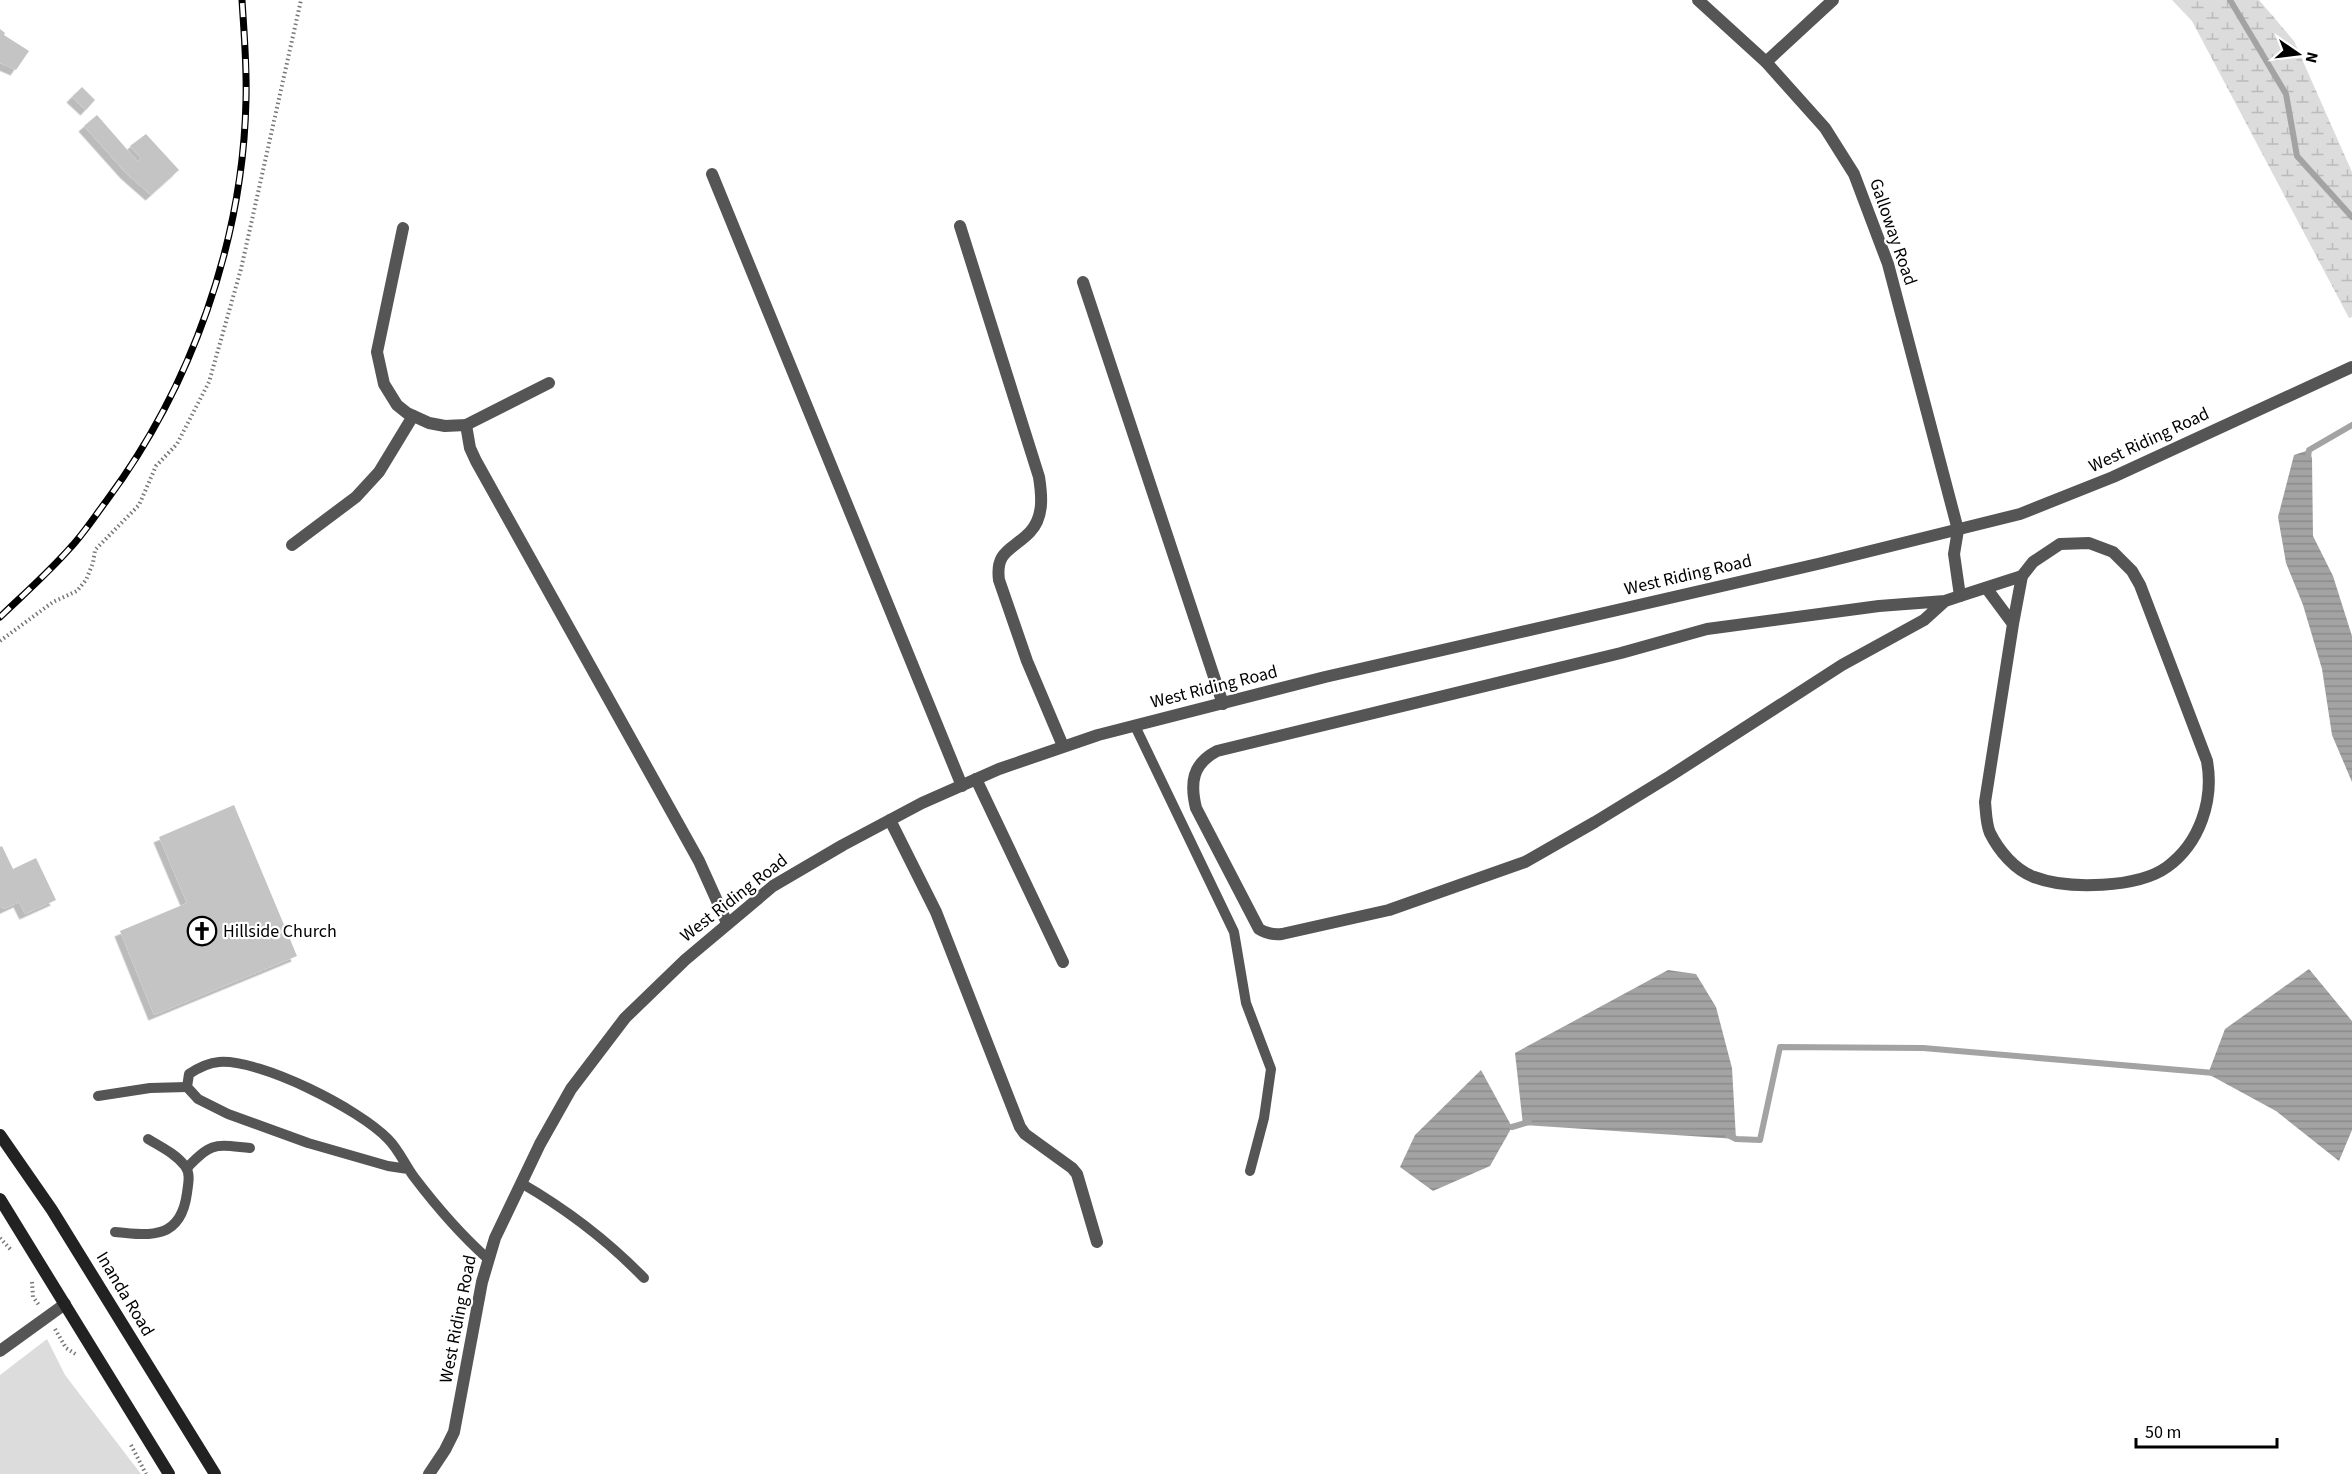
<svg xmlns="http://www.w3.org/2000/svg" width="2352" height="1474" font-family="'Source Sans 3',sans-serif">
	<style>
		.wetland { fill: url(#wetland-marsh) }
		.garden { fill: #dcdcdc }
		.water { fill: url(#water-rules) }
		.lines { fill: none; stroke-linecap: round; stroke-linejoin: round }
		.stream { stroke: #a3a3a3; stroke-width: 6 }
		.building { fill: #c4c4c4; filter: url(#shadow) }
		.path { stroke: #777; stroke-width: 4; stroke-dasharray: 1.5 3; stroke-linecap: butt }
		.lane { stroke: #555; stroke-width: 10 }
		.street { stroke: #555; stroke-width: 12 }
		.secondary { stroke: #222; stroke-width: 12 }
		.rail-casing { stroke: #000; stroke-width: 7 }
		.rail { stroke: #fff; stroke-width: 4.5; stroke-dasharray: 14; stroke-linecap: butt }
		.labels { text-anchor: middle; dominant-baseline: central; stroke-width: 4.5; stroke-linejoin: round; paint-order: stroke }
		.street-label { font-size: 18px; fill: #000; stroke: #fff }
		.poi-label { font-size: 18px; fill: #000; stroke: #fff; text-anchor: start }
	</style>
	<defs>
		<pattern id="wetland-marsh" width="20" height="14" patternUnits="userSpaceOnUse" patternTransform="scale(1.5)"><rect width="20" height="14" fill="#dcdcdc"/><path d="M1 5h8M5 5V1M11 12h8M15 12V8" fill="none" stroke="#bbb"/></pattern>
		<pattern id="water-rules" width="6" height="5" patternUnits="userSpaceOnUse" patternTransform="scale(1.5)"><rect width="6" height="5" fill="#a3a3a3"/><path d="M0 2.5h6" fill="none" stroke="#8b8b8b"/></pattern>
		<filter id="shadow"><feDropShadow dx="-5.5" dy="5.5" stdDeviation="0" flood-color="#0004"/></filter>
	</defs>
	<rect width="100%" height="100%" fill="#fff"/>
	<!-- wetland -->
	<path class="wetland" d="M2172 0H2259L2294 41 2352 172V317L2349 318 2192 21Z"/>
	<!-- garden -->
	<path class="garden" d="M47 1339 65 1375 141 1474H0V1375Z"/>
	<!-- water -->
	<g class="water">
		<path d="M2309 450 2312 458 2313 536 2333 576 2352 636V782L2332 735 2322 669 2303 605 2286 563 2278 517 2294 455Z"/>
		<path d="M2309 969 2352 1021V1130L2339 1161 2276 1111 2208 1074 2225 1029Z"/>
		<path d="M1668 970 1696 974 1716 1007 1732 1068 1736 1139 1523 1125 1515 1053Z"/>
		<path d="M1481 1070 1512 1127 1490 1166 1433 1191 1400 1167 1415 1135Z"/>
	</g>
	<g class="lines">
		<!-- stream -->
		<g class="stream">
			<path d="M2230 0 2286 94 2297 156 2352 217"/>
			<path d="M2308 457 2309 450 2352 425"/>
			<path d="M1512 1127 1529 1122"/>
			<path d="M1728 1135 1736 1139 1760 1140 1780 1047 1923 1048 2214 1073"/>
		</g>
	</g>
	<!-- building -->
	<g class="building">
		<path d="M0 29 5 33 4 35 29 51 16 70 0 63Z"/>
		<path d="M82 87 95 100 86 110 72 97Z"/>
		<path d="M97 115 138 162 141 158 130 146 146 134 179 170 151 195 126 173 84 126Z"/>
		<path d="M234 805 297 956 154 1015 120 931 187 903 159 837Z"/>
		<path d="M2 846 13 869 36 858 56 900 25 914 19 902 4 909 3 907 0 908V847Z"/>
	</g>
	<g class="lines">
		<!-- path -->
		<g class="path">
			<path d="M0 641 53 602 77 591 86 580 93 563 95 550 139 505 156 466 177 444 209 382 241 269 301 0"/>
			<path d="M0 1238 12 1251"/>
			<path d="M32 1282 33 1297 39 1305"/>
			<path d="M55 1329 66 1348 77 1355"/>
			<path d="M131 1445 146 1474"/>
		</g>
		<!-- lane -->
		<g class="lane">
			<path d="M1135 726 1234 932 1246 1003 1271 1069 1264 1118 1250 1171"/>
			<path d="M98 1096 150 1088 187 1087"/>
			<path d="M187 1168C212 1141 216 1145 250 1148"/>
			<path d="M408 1169 388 1166 308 1143 228 1114 198 1099 187 1087 189 1074C198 1068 207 1063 219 1062 261 1059 359 1109 388 1139 399 1150 405 1165 414 1177 436 1206 460 1234 488 1259"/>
			<path d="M521 1183C566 1209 608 1241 644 1278"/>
			<path d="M115 1232C152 1236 181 1239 187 1193 188 1184 191 1174 185 1166 176 1154 161 1147 148 1139"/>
		</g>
		<!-- street -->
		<g class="street">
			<path d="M1698 0 1766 62 1825 128 1854 174 1888 264 1958 530 1954 554 1960 596 2022 576"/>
			<path d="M1766 62 1833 0"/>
			<path d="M712 174 962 786"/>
			<path d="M960 226 1039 477C1042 496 1044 517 1030 532 1013 550 995 550 999 580L1027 661 1063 746"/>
			<path d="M403 228 377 352 384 384 397 405 407 413 429 423 445 426 466 425 549 383"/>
			<path d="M1083 282 1223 704"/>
			<path d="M466 425 470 448 476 461 699 861 727 923"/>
			<path d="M292 545 356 497 379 472 413 416"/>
			<path d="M1987 589 2013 624 1985 802C1986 811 1986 824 1990 833 1999 851 2015 870 2034 877 2068 890 2138 888 2167 867 2200 843 2214 800 2207 761L2140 585 2132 571 2113 552 2089 543 2060 544 2033 562 2022 576 2013 624"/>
			<path d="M1945 601 1924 620 1842 665 1670 776 1595 822 1525 862 1389 910 1282 934C1273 935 1267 934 1259 929L1196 808C1190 783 1192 764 1217 751L1621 653 1707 629 1879 606 1945 601 1960 596"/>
			<path d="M976 779 1063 962"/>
			<path d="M890 820 936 912 1020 1127 1025 1134 1072 1168 1077 1174 1097 1242"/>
			<path d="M0 1351 65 1304"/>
			<path d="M429 1474 445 1450 454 1432 482 1282 495 1238 540 1144 571 1089 625 1018 685 960 773 886 843 845 922 803 999 769 1098 735 1325 677 1822 563 2020 514 2113 477 2352 367"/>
		</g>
		<!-- secondary -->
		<g class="secondary">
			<path d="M0 1135 52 1210 215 1474"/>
			<path d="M0 1199 169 1474"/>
		</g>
		<!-- rail casing -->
		<g class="rail-casing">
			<path id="rail" d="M0 617C24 594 49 572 71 547 84 533 95 516 107 500 191 387 243 242 246 100 247 66 244 33 242 0"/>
		</g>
		<!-- rail -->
		<use href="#rail" class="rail"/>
	</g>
	<!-- icons -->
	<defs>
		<g id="church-ring" transform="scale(1.5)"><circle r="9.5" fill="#fff" stroke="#000" stroke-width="1.5"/><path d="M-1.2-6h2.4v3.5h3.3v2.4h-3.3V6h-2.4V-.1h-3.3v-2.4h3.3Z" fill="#000"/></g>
	</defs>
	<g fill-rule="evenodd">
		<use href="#church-ring" x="202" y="931"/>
	</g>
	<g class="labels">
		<!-- street labels -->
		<g class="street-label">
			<text transform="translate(1893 232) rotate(71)">Galloway Road</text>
			<text transform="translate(2149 440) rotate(-25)">West Riding Road</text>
			<text transform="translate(1688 575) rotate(-13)">West Riding Road</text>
			<text transform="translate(1214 687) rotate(-14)">West Riding Road</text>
			<text transform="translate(734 898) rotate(-38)">West Riding Road</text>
			<text transform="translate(125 1294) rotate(59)">Inanda Road</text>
			<text transform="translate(458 1319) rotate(-79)">West Riding Road</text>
		</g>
		<!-- poi labels -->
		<g class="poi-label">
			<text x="223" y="931">Hillside Church</text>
		</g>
	</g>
	<!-- north arrow -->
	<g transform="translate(2298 54) rotate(104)" stroke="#ffffff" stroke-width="4.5" paint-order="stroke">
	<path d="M0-4.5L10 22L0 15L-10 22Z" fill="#000000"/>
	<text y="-9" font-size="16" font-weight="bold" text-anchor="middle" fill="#000000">N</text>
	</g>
	<!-- scale -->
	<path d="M2136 1438v9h141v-9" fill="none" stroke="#000000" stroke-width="3"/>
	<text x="2145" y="1438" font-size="18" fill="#000000" stroke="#ffffff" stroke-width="4.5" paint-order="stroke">50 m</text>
</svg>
